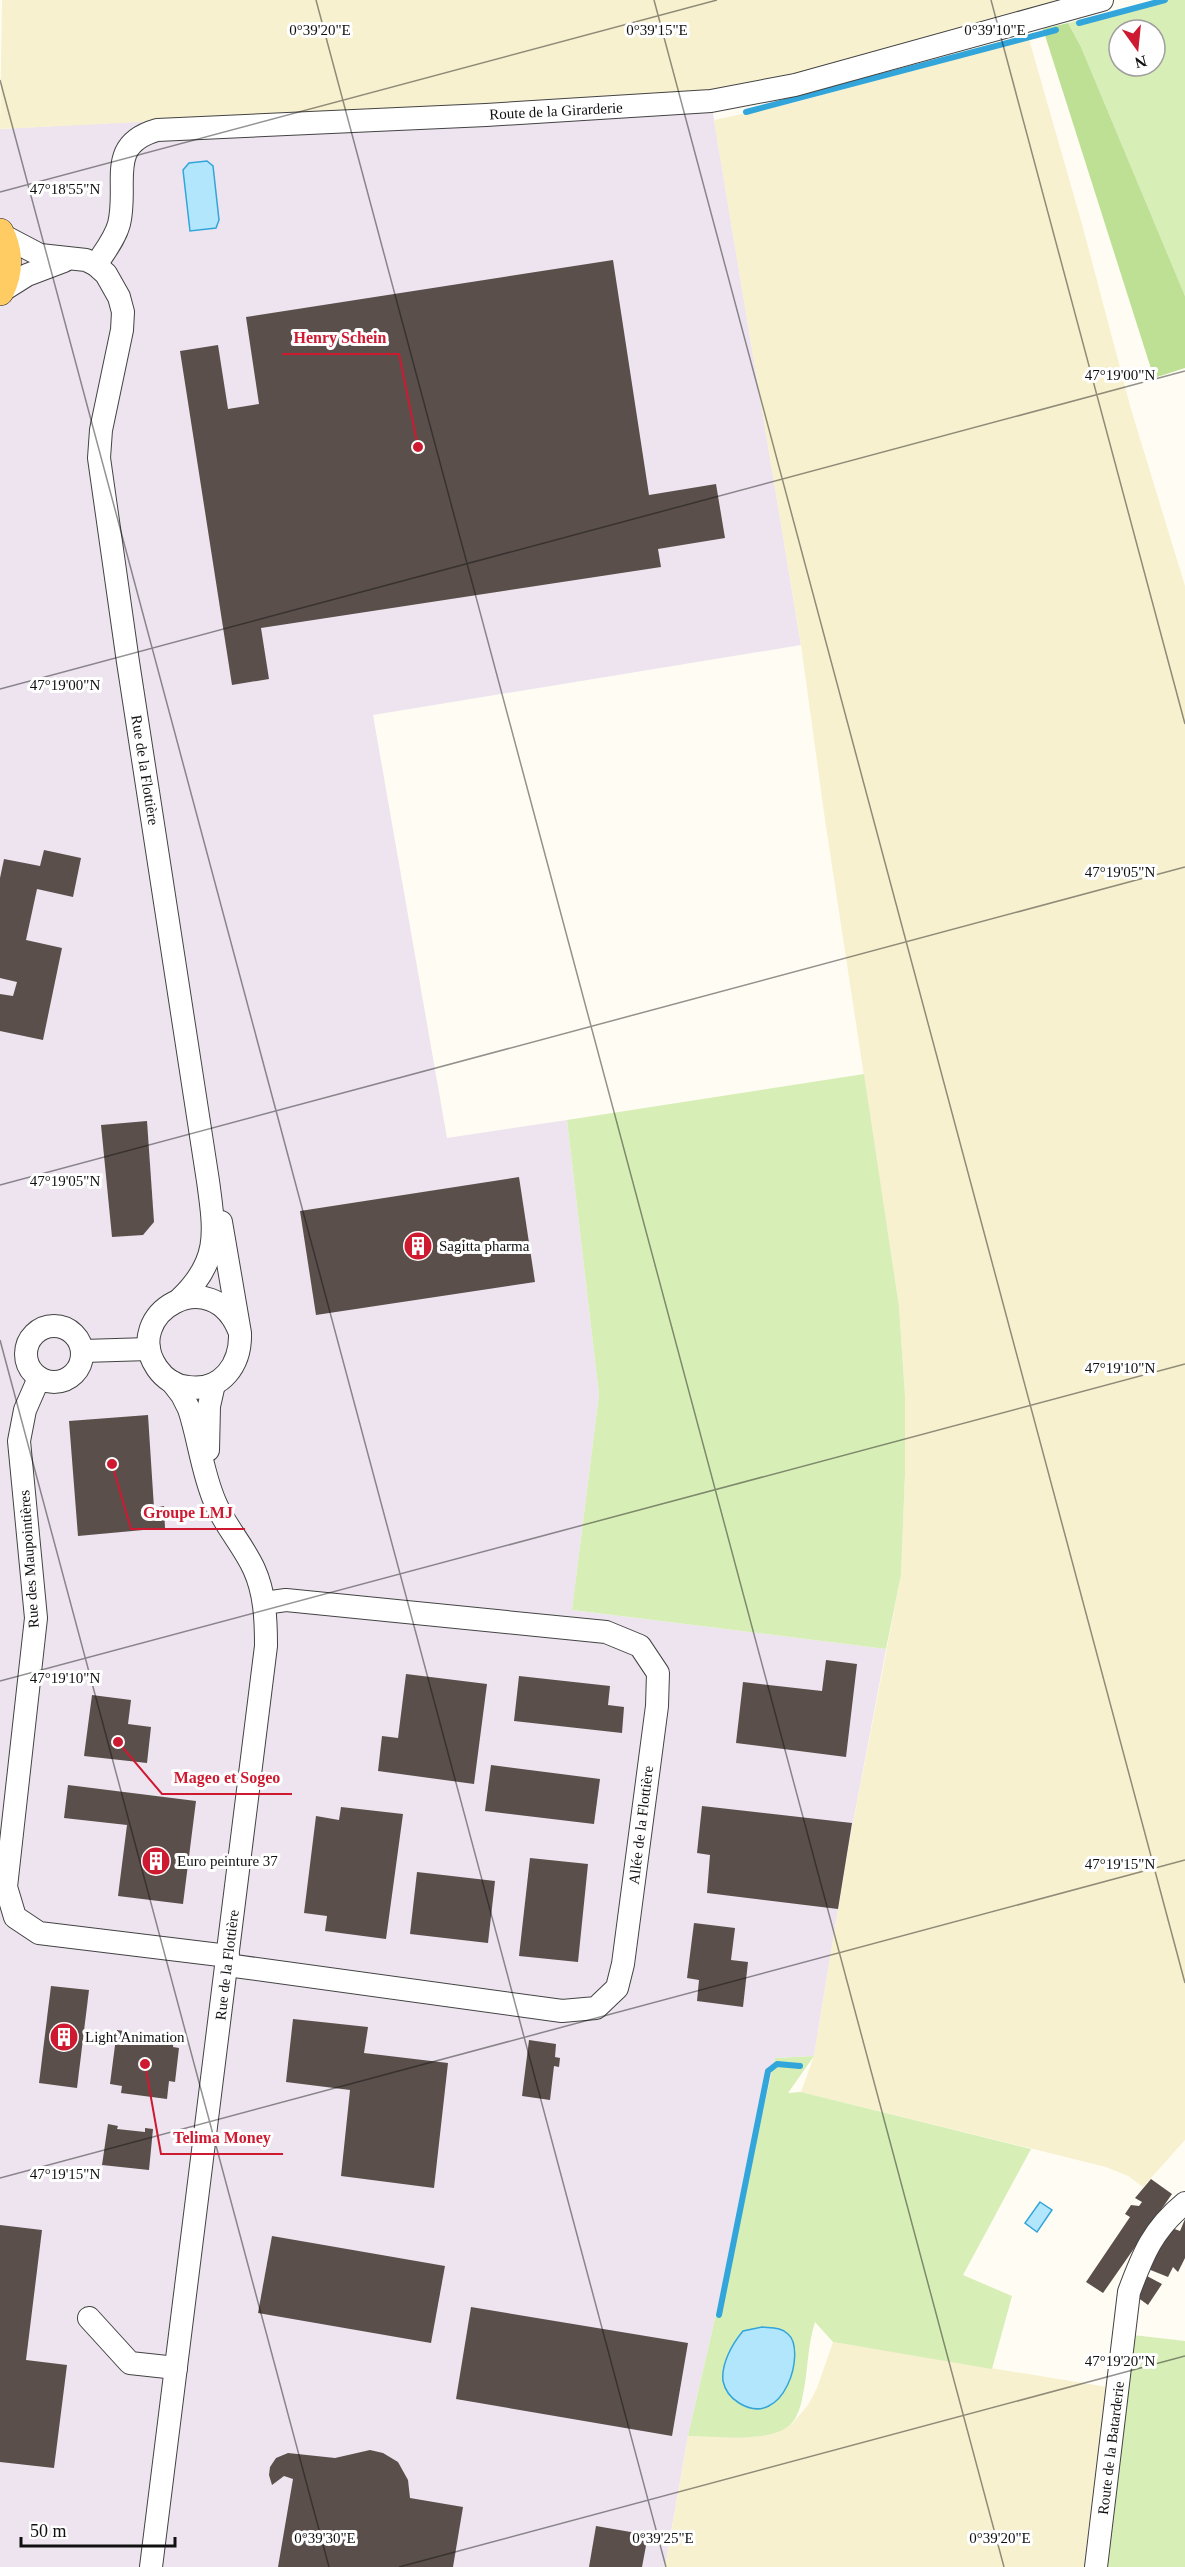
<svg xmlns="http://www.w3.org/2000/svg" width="1185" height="2567" font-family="'Times New Roman',serif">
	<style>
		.industrial { fill: #ede4ef }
		.farmland { fill: #f8f1cf }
		.green { fill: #d8eeb7; fill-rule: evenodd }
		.forest { fill: #bde095 }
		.water { fill: #b2e6fc; stroke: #32a5da; stroke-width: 1.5 }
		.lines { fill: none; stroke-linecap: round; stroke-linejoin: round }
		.stream { stroke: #32a5da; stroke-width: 6 }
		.building { fill: #5a4f4b }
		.minor-casing { stroke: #434343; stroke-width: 24 }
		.major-casing { stroke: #212121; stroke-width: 28 }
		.minor { stroke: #fff; stroke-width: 22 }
		.major { stroke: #ffcc63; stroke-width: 27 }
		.ticks { fill: none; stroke: #101010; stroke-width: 1.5; stroke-opacity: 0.45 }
		.labels { text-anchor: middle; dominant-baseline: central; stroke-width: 6; stroke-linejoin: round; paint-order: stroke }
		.street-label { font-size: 15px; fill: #101010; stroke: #fff }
		.poi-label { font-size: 15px; fill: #101010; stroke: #fff; text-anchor: start }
		.ticks-label { font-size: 15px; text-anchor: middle; fill: #101010; stroke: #fff; stroke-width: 6; stroke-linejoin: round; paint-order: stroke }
		.leader { fill: none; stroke: #ce1a31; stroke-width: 2 }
		.callout-dot { fill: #ce1a31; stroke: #fff; stroke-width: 2 }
		.callout-label { font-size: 16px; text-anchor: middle; font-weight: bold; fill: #ce1a31; stroke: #fff; stroke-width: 6; stroke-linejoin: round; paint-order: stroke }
	</style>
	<rect width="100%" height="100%" fill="#fffcf3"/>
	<!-- industrial -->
	<path class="industrial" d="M711 101 801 645 373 715 447 1138 567 1120 599 1395 572 1610 886 1649 848 1849 814 2056 775 2058 688 2436 665 2567H0V129L184 119Z"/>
	<!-- farmland -->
	<g class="farmland">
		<path d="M2 0H1066L816 71 680 95 0 129Z"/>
		<path d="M1029 39 1082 224 1131 409 1185 586V2140L1143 2187 1128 2176 1106 2167 801 2092 814 2056 848 1849 901 1575 905 1474V1396L899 1306 825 820 801 645 714 120 793 103Z"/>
		<path d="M833 2342 1107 2387 1084 2567H665L688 2436 753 2437 792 2424 808 2405 817 2388Z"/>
	</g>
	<!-- green -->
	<g class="green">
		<path d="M1158 0H1185V296L1081 47 1068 23ZM1119 30H1155V66H1119Z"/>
		<path d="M864 1074 899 1306 905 1396V1474L901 1575 886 1649 572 1610 599 1395 567 1120Z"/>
		<path d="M814 2056 788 2093 801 2092 1031 2149 963 2275 1012 2296 992 2369 833 2342 815 2322C807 2347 808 2374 802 2399 801 2406 796 2420 791 2424 771 2444 714 2436 688 2436L775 2058Z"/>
		<path d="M1133 2335 1185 2341V2567H1104Z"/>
	</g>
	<!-- forest -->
	<path class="forest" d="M1068 23 1081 47 1185 296V368L1154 378 1043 29Z"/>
	<!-- water -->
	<g class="water">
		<path d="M207 161 213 166 219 220 216 228 190 231 183 170 189 163Z"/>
		<path d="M1040 2202 1052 2210 1037 2232 1025 2223Z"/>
		<path d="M762 2327C771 2328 781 2327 788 2334 807 2350 784 2431 739 2403 731 2398 725 2391 723 2381 721 2364 732 2344 743 2331Z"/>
	</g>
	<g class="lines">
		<!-- stream -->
		<g class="stream">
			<path d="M1079 23 1165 0"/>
			<path d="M746 112 1056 30"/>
			<path d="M719 2315 768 2071 777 2064 800 2066"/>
		</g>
	</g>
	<!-- building -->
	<g class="building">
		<path d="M613 260 649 495 716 484 725 538 658 549 661 567 261 628 269 679 232 685 180 351 218 345 228 409 259 404 246 317Z"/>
		<path d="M44 850 81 858 73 897 37 889 26 940 62 948 43 1040 0 1031V994L13 996 17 982 0 978V878L4 859 40 866Z"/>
		<path d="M147 1121 154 1222 143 1235 112 1237 101 1125Z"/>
		<path d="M519 1177 535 1282 316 1315 300 1211Z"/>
		<path d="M148 1415 154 1508 164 1506 165 1528 78 1536 69 1421Z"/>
		<path d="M826 1660 857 1664 846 1757 736 1743 743 1682 822 1691Z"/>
		<path d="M406 1674 487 1684 474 1784 378 1771 382 1736 398 1738Z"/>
		<path d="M519 1676 610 1686 608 1705 624 1707 622 1733 514 1721Z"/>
		<path d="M92 1695 131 1700 128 1724 151 1727 147 1763 84 1756Z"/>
		<path d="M491 1765 600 1779 594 1824 485 1811Z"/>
		<path d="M68 1785 196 1801 183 1904 118 1896 127 1825 64 1818Z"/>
		<path d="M702 1806 852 1823 838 1909 707 1893 710 1855 697 1853Z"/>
		<path d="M341 1807 403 1814 386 1939 325 1931 327 1916 304 1913 316 1816 339 1820Z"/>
		<path d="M530 1858 588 1864 578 1962 519 1956Z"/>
		<path d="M417 1872 495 1881 488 1943 410 1934Z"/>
		<path d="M694 1923 735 1928 731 1960 748 1962 743 2007 697 2001 699 1980 687 1978Z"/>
		<path d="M51 1986 89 1990 77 2088 39 2083Z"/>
		<path d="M293 2019 368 2027 364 2053 448 2063 434 2188 341 2176 350 2090 286 2082Z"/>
		<path d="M117 2030 137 2033 136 2042 155 2045 156 2035 174 2037 173 2047 179 2048 175 2082 169 2081 167 2099 121 2093 122 2086 110 2084Z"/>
		<path d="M529 2040 556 2044 555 2057 560 2058 559 2067 554 2066 550 2100 522 2096Z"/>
		<path d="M108 2124 118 2126 117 2129 145 2132V2128L153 2129 149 2170 102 2165Z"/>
		<path d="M1151 2179 1172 2194 1103 2293 1086 2282 1130 2217 1125 2214 1131 2205 1139 2206 1142 2202 1135 2198Z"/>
		<path d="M1185 2219V2258L1178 2272 1173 2267 1168 2277 1148 2269 1169 2227 1180 2231Z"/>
		<path d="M0 2225 42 2230 26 2360 67 2365 54 2468 0 2462Z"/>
		<path d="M272 2236 445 2266 431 2343 258 2313Z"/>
		<path d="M1145 2275 1162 2284 1148 2305 1137 2297Z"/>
		<path d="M471 2307 688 2343 672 2436 456 2399Z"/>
		<path d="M370 2450 383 2453 398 2462 408 2480 410 2498 463 2507 453 2567H278L293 2479 284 2476 272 2485 269 2475 270 2467 276 2458 288 2453 335 2458Z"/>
		<path d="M596 2526 648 2535 642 2567H589Z"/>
	</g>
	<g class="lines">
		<!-- minor casing -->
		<g class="minor-casing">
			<g id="minor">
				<path d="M2 235 40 255 86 260 96 265 106 274 119 297 123 312 122 330 101 430 99 458 128 662 208 1181C215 1232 220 1261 180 1299"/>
				<path d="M96 265C104 252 115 239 119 224 129 183 105 145 157 130L486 115 711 101 795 85 1102 0"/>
				<path d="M0 292 27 275 64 261"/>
				<path d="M221 1222 240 1333C241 1364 222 1392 188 1387 175 1386 164 1378 157 1368 120 1314 213 1259 240 1333"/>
				<circle cx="54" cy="1354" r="28"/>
				<path d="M83 1351 149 1349"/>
				<path d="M39 1378 25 1410 19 1441 36 1618 6 1887 15 1917 39 1933 228 1956"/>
				<path d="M208 1450 209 1406 214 1384"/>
				<path d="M227 1965 562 2011 596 2008 617 1988 623 1964 657 1706 658 1673 640 1646 606 1632 286 1600 264 1603"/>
				<path d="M89 2318 130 2363 176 2368"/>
				<path d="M151 2567 266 1646C266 1620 265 1593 254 1569 243 1545 225 1526 215 1502 202 1472 199 1439 189 1409L182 1395 172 1382"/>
				<path d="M1096 2567 1129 2292C1143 2254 1153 2229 1185 2203"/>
			</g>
		</g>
		<!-- major casing -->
		<g class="major-casing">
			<path id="major" d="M0 232C10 252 10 272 0 292"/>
		</g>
		<!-- minor -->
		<use href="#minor" class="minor"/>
		<!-- major -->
		<use href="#major" class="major"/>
	</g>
	<!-- ticks -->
	<path class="ticks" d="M316 0 1004 2567M654 0 1185 1983M991 0 1185 724M0 80 666 2567M0 192 717 0M0 689 1185 371M0 1185 1185 867M0 1340 329 2567M0 1681 1185 1364M0 2178 1185 1860M399 2567 1185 2356"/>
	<!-- icons -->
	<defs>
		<g id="building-disc" transform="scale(1.5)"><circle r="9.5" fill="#ce1a31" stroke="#fff"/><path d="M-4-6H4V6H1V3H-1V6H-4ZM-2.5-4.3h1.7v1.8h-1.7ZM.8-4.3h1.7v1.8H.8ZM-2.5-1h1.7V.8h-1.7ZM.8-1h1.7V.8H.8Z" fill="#fff"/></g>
	</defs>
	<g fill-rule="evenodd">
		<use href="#building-disc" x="418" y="1246"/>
		<use href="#building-disc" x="156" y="1861"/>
		<use href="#building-disc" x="64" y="2037"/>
	</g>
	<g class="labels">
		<!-- street labels -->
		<g class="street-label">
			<text transform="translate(556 111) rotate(-3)">Route de la Girarderie</text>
			<text transform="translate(145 770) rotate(81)">Rue de la Flottière</text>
			<text transform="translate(29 1559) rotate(-94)">Rue des Maupointières</text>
			<text transform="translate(641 1825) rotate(-83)">Allée de la Flottière</text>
			<text transform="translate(227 1965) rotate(-83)">Rue de la Flottière</text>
			<text transform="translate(1111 2448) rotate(-83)">Route de la Batarderie</text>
		</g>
		<!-- poi labels -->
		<g class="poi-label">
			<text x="439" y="1246">Sagitta pharma</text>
			<text x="177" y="1861">Euro peinture 37</text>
			<text x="85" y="2037">Light Animation</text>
		</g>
	</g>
	<g class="ticks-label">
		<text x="320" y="35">0°39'20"E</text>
		<text x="657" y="35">0°39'15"E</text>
		<text x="995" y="35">0°39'10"E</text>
		<text x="65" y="194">47°18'55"N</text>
		<text x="1120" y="380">47°19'00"N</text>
		<text x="65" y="690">47°19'00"N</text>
		<text x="1120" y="877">47°19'05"N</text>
		<text x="65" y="1186">47°19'05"N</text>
		<text x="1120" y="1373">47°19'10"N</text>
		<text x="65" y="1683">47°19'10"N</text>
		<text x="1120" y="1869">47°19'15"N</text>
		<text x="65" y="2179">47°19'15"N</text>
		<text x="1120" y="2366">47°19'20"N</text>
		<text x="325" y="2543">0°39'30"E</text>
		<text x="663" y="2543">0°39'25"E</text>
		<text x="1000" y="2543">0°39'20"E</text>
	</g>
	<!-- callouts -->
	<path class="leader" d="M418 447L399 354H282M112 1464L131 1529H245M118 1742L162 1794H292M145 2064L161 2154H283"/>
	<g class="callout-dot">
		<circle cx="418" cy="447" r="6"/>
		<circle cx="112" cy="1464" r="6"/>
		<circle cx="118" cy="1742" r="6"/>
		<circle cx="145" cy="2064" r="6"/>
	</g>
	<g class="callout-label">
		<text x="340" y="343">Henry Schein</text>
		<text x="188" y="1518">Groupe LMJ</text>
		<text x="227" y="1783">Mageo et Sogeo</text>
		<text x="222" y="2143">Telima Money</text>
	</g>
	<!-- north arrow -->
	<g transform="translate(1137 48) rotate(165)"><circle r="28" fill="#ffffff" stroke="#9f9f9f" stroke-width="1.5"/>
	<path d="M0-4.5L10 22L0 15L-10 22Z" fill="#ce1a31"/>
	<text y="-9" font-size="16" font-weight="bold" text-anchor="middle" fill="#101010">N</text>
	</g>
	<!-- scale -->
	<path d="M21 2537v9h154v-9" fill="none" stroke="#101010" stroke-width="3"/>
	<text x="30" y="2537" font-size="18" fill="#101010" stroke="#ffffff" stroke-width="4.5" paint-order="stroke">50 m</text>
</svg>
